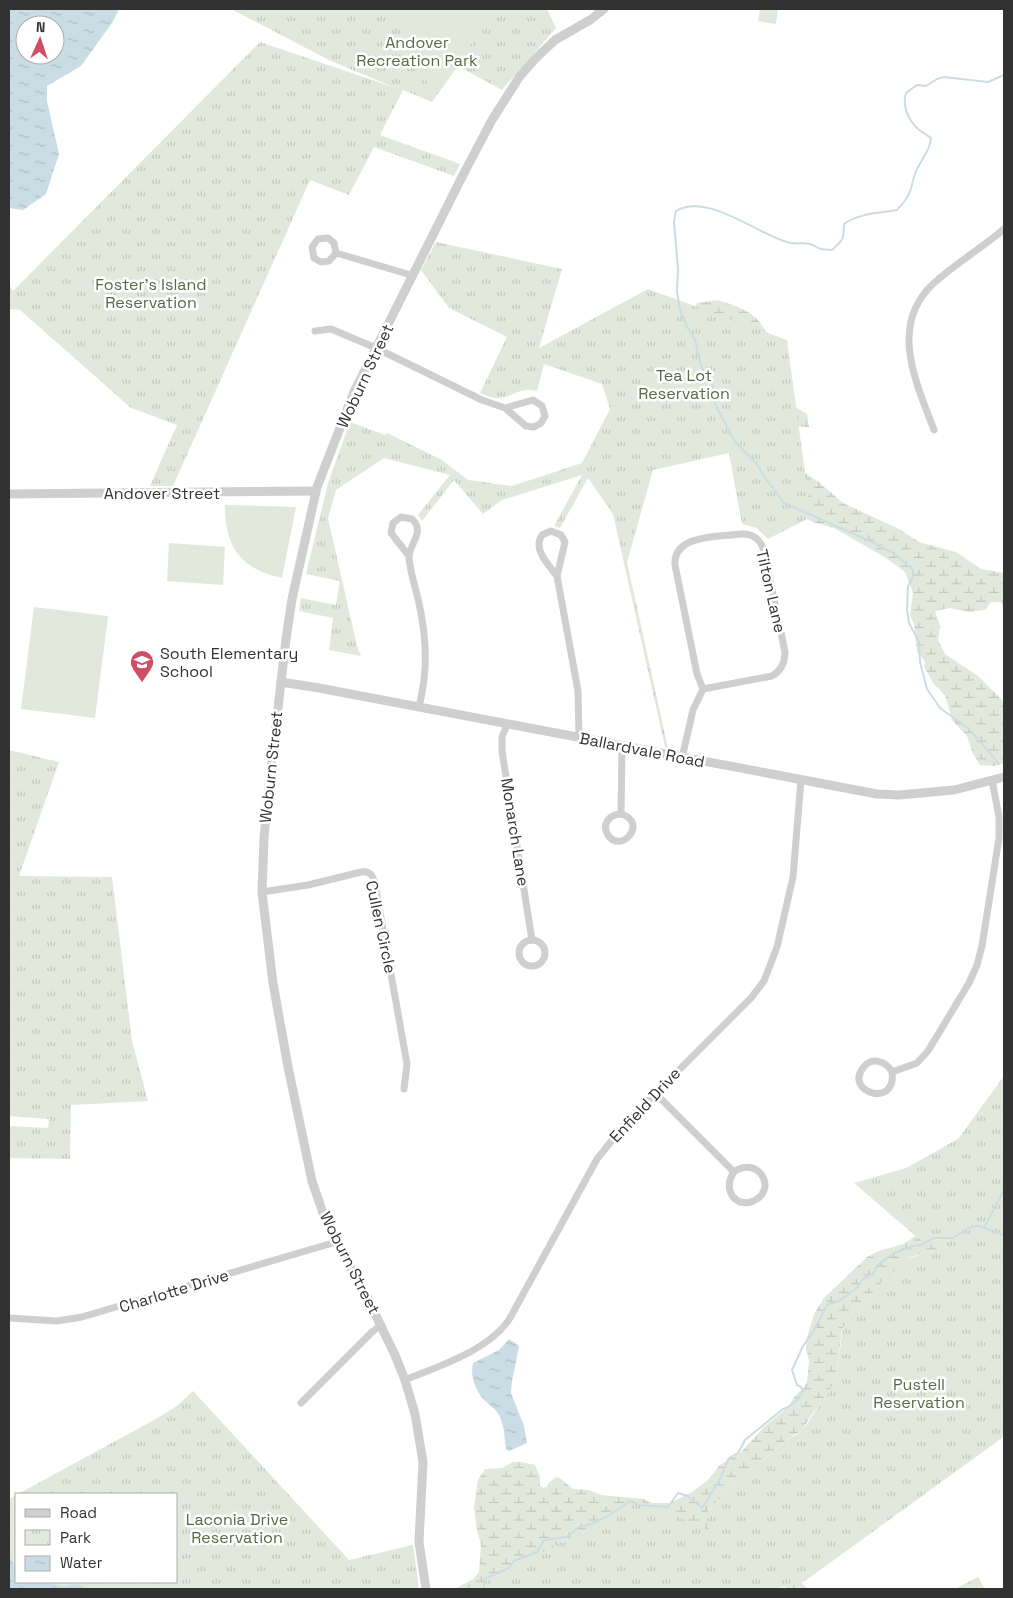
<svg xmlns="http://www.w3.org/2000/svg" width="1013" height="1598" font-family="'Space Grotesk',sans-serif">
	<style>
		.wetland { fill: url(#wetland-marsh) }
		.park { fill: url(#park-tufts) }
		.pitch { fill: #e3e8dd }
		.water { fill: url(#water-ripples); fill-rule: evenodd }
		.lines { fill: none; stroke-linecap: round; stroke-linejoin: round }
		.stream { stroke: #cadde4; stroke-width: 2 }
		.minor { stroke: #cfcfcf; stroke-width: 7 }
		.tertiary { stroke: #cfcfcf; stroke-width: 9 }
		.labels { text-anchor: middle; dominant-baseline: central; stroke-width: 5; stroke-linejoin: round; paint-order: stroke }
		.park-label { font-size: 16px; fill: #596944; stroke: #fff }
		.street-label { font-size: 16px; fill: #323232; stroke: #fff }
		.poi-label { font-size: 16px; fill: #323232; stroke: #fff; text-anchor: start }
	</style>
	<defs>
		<pattern id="wetland-marsh" width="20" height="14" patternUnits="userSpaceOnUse" patternTransform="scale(1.25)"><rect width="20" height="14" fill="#e3e8dd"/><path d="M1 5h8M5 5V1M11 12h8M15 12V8" fill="none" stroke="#c3c7be"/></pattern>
		<pattern id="park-tufts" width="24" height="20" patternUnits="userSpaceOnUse" patternTransform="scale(1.25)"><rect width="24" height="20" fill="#e3e8dd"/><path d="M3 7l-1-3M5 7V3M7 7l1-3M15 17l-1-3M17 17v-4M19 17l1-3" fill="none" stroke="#c3c7be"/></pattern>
		<pattern id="water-ripples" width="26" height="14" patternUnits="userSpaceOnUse" patternTransform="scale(1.25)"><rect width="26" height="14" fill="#cadde4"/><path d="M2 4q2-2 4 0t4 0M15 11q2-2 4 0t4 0" fill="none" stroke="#aebec4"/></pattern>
	</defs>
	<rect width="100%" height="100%" fill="#fff"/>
	<!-- wetland -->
	<g class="wetland">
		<path d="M718 300C729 304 741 307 751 314 774 330 781 377 788 403L807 414 809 427 792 426 766 447 820 483 843 503 899 529 919 542 956 552 981 569 1004 573V611L1001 602H991L985 610 968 612 950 608 935 611 940 626 938 640 945 654 978 676 1004 702V763L995 766 980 765 973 754 967 736 952 720 945 695 934 684 924 667 925 661 917 652 914 624 910 615 913 593 905 572 886 558 834 528 813 522 777 504 692 313 697 303Z"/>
		<path d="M937 1228 950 1250 926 1251 912 1257 883 1281 866 1301 859 1313 842 1329 836 1379 823 1402 814 1411 802 1430 784 1442 760 1463 742 1475 708 1511 798 1579 808 1589H787L782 1584 634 1589H455L473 1579 479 1572 481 1544 477 1531 474 1507 478 1480 485 1469 502 1468 513 1462H522L535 1465 540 1477V1486L543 1488 547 1487 549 1483 556 1477 560 1478 573 1489 589 1490 602 1495 644 1499 652 1503H670L692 1492 708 1480 720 1465 742 1451 764 1427 788 1407 795 1396 804 1387 807 1382 809 1361 806 1348V1341L814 1314 824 1298 867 1257 879 1251 903 1244 914 1237Z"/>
	</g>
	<!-- park -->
	<g class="park">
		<path d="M231 9H547L556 28 502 90 458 66 432 102 403 90 380 135 460 164 454 176 374 147 349 195 310 180 173 486H150L177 425 131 408 20 310 9 309V284L13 291 260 42 396 88 331 61Z"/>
		<path d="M436 242 562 269 539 348 648 289 787 340 811 517 768 539 757 528 742 524 729 453 653 470 627 562 668 748 665 747 613 514 588 478 560 528 554 526 582 475 502 500 483 514 454 480 422 521 418 515 450 475 384 458 336 490 328 518 357 646 361 656 329 650 333 618 299 611 301 598 336 605 340 581 306 574 328 483 350 422 385 435 387 433 442 460 468 480 512 486 582 463 610 409 602 384 544 364 537 391C513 384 511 408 480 393L507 337 449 308 421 270Z"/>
		<path d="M9 750 59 762 19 876 112 877 132 1041 148 1101 71 1105 70 1159 9 1158V1126L48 1128 49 1119 9 1116Z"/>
		<path d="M1004 1076V1432L1002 1438 805 1581 775 1589H472L640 1501 709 1530 707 1524 709 1510 742 1475 760 1463 784 1442 799 1433 808 1423 815 1411 823 1402 836 1379 843 1327 859 1313 866 1301 883 1281 904 1262 926 1251 943 1249 941 1243 926 1245 854 1183 906 1168 958 1139Z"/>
		<path d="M193 1391 349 1560 413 1545 419 1589H9V1499L16 1495V1582H176V1494H18L154 1420 177 1406Z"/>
		<path d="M978 1577 985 1589H955Z"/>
	</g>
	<!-- pitch -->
	<g class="pitch">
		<path d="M399 9H484L493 15 436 92C415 68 395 42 399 9Z"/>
		<path d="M760 9H778L776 24 758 21Z"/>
		<path d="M225 505 296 507 282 578C240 569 225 547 225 505Z"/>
		<path d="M169 543 225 547 223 585 167 581Z"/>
		<path d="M34 607 108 616 95 718 21 709Z"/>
	</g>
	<!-- water -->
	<g class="water">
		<path d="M9 9H119L112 23 81 66 47 86V101L59 154 46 194 23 210 9 208ZM25 25H55V55H25Z"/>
		<path d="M509 1339 518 1345 519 1347 512 1381 511 1393 524 1426 527 1443 509 1451 506 1449C504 1437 505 1427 499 1415 495 1408 489 1405 483 1399 475 1389 470 1376 473 1363L499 1350Z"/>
		<path d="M9 1557 16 1566V1582H52L59 1587 77 1584 82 1586 83 1589H9Z"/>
	</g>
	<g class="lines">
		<!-- stream -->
		<g class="stream">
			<path d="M999 764 969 729 940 708 927 689 920 662 919 642 909 623 907 610 908 586 913 577V570L895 554 872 542 784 503 763 475 757 464 735 442 717 408 714 400 712 383 701 366 695 340 687 327 680 310 677 292 678 269 674 221 676 211C707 192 757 234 787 242 795 245 803 242 810 244 814 245 817 248 821 249 824 250 829 249 832 250 845 238 843 240 844 224 859 213 880 213 897 210 900 206 905 202 907 197 912 190 912 182 915 174 919 162 931 150 931 138 927 135 921 132 918 129 908 120 902 105 906 93L917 85 926 86 937 79 944 77 988 82 1004 75"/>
			<path d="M984 1228 1004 1190"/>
			<path d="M54 1585 66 1589"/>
			<path d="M484 1589V1579L509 1568 514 1561 537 1552 544 1540 567 1537 579 1527C595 1526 617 1510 630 1501L639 1505 668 1507 678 1493 688 1496 702 1508 719 1481 729 1458 738 1453 745 1440 783 1409C791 1407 799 1399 803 1391L801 1387 797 1385 792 1370 803 1346 813 1332 827 1305 839 1301 857 1288 863 1279 873 1274 878 1265 892 1254 913 1246 921 1245 934 1238H953L971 1227 979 1226 1004 1235"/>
		</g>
		<!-- minor -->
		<g class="minor">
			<path d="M336 253 329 261 321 262 314 258 312 247 318 239 328 238 334 243 336 253 411 275"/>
			<path d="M315 331 331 329 376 348 482 400 505 408 526 426 534 427 541 423 545 416 542 406 533 400 505 408"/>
			<path d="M934 430C916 382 888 325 934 283 956 263 982 248 1004 229"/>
			<path d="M409 556 391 533 393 523 401 517 412 519C426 532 409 543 409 558 410 572 416 589 419 603 427 641 428 670 419 707"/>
			<path d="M557 576C549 565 532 549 542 535L551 531 561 535 565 542 557 576 578 691 579 738"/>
			<path d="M507 725 502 737V751L532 940"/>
			<path d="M682 758 693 710 703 689 697 674 675 565C673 534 719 537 741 534 753 533 761 540 764 551L785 652C785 663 781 671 772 676L703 689"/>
			<path d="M621 814C610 814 601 824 608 835 621 855 649 822 621 814L622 746"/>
			<path d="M262 892 308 885 361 872C370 871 373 875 375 884L407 1064 404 1089"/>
			<circle cx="532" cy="953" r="13"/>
			<path d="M892 1072C897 1109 844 1092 863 1068 871 1056 886 1061 892 1072L917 1063 928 1051 969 983 977 965 982 946 999 838V817L992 780"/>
			<path d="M655 1093 734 1172C727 1182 727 1196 740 1202 745 1203 751 1203 755 1200 778 1188 757 1155 734 1172"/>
			<path d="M9 1318 57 1321 82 1317 336 1242"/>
			<path d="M405 1380C439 1366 490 1350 510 1318L597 1159 625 1124 751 998 764 981 777 947 793 877 801 780"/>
			<path d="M301 1403 372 1332 381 1325"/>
		</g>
		<!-- tertiary -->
		<g class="tertiary">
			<path d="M9 494 316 491"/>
			<path d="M281 682 319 688 877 794 899 795 954 790 1004 777"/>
			<path d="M426 1589 419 1542 423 1462 415 1414 405 1380 395 1355 366 1295 336 1242 323 1213 312 1181 288 1067 273 983 262 892 264 838 268 794 286 639 292 599 317 487 354 392 464 173 492 120 520 76 536 58 555 40 590 20 604 9"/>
		</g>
	</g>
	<!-- icons -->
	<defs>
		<g id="school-pin" transform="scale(1.25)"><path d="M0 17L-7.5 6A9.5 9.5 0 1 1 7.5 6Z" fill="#d04d65" stroke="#fff"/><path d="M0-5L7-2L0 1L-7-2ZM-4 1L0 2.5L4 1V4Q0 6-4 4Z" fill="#fff"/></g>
	</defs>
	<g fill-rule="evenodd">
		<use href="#school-pin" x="142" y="662"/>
	</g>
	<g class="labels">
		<!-- park labels -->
		<g class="park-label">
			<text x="417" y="42">Andover<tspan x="417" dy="18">Recreation Park</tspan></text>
			<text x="151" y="284">Foster's Island<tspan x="151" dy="18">Reservation</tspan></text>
			<text x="684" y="375">Tea Lot<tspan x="684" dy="18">Reservation</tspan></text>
			<text x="919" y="1384">Pustell<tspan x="919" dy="18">Reservation</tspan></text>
			<text x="237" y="1519">Laconia Drive<tspan x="237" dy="18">Reservation</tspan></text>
		</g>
		<!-- street labels -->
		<g class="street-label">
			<text transform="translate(365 376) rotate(-65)">Woburn Street</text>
			<text x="162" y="493">Andover Street</text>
			<text transform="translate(771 591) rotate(77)">Tilton Lane</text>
			<text transform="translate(642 750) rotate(11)">Ballardvale Road</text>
			<text transform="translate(271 767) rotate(-84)">Woburn Street</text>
			<text transform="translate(515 832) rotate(81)">Monarch Lane</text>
			<text transform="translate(381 927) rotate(78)">Cullen Circle</text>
			<text transform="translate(645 1105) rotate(-47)">Enfield Drive</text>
			<text transform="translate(350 1263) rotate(63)">Woburn Street</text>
			<text transform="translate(174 1291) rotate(-17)">Charlotte Drive</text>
		</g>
		<!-- poi labels -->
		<g class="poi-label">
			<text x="160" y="653">South Elementary<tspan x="160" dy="18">School</tspan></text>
		</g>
	</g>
	<!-- border -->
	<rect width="1013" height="1598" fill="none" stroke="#323232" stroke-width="20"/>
	<!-- legend -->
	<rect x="15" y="1493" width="162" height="90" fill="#ffffff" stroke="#adadad"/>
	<rect x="25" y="1509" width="25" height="8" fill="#cfcfcf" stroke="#adadad"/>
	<text x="60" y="1518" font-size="15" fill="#323232">Road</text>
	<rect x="25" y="1530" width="25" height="15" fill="url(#park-tufts)" stroke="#adadad"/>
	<text x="60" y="1543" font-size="15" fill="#323232">Park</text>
	<rect x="25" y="1556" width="25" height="15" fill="url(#water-ripples)" stroke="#adadad"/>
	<text x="60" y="1568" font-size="15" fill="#323232">Water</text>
	<!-- north arrow -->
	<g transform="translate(40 40) rotate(3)"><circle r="24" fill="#ffffff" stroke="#adadad"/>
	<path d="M0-4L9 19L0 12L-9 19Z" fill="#d04d65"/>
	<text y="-8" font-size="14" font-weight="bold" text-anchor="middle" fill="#323232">N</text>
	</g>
</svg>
